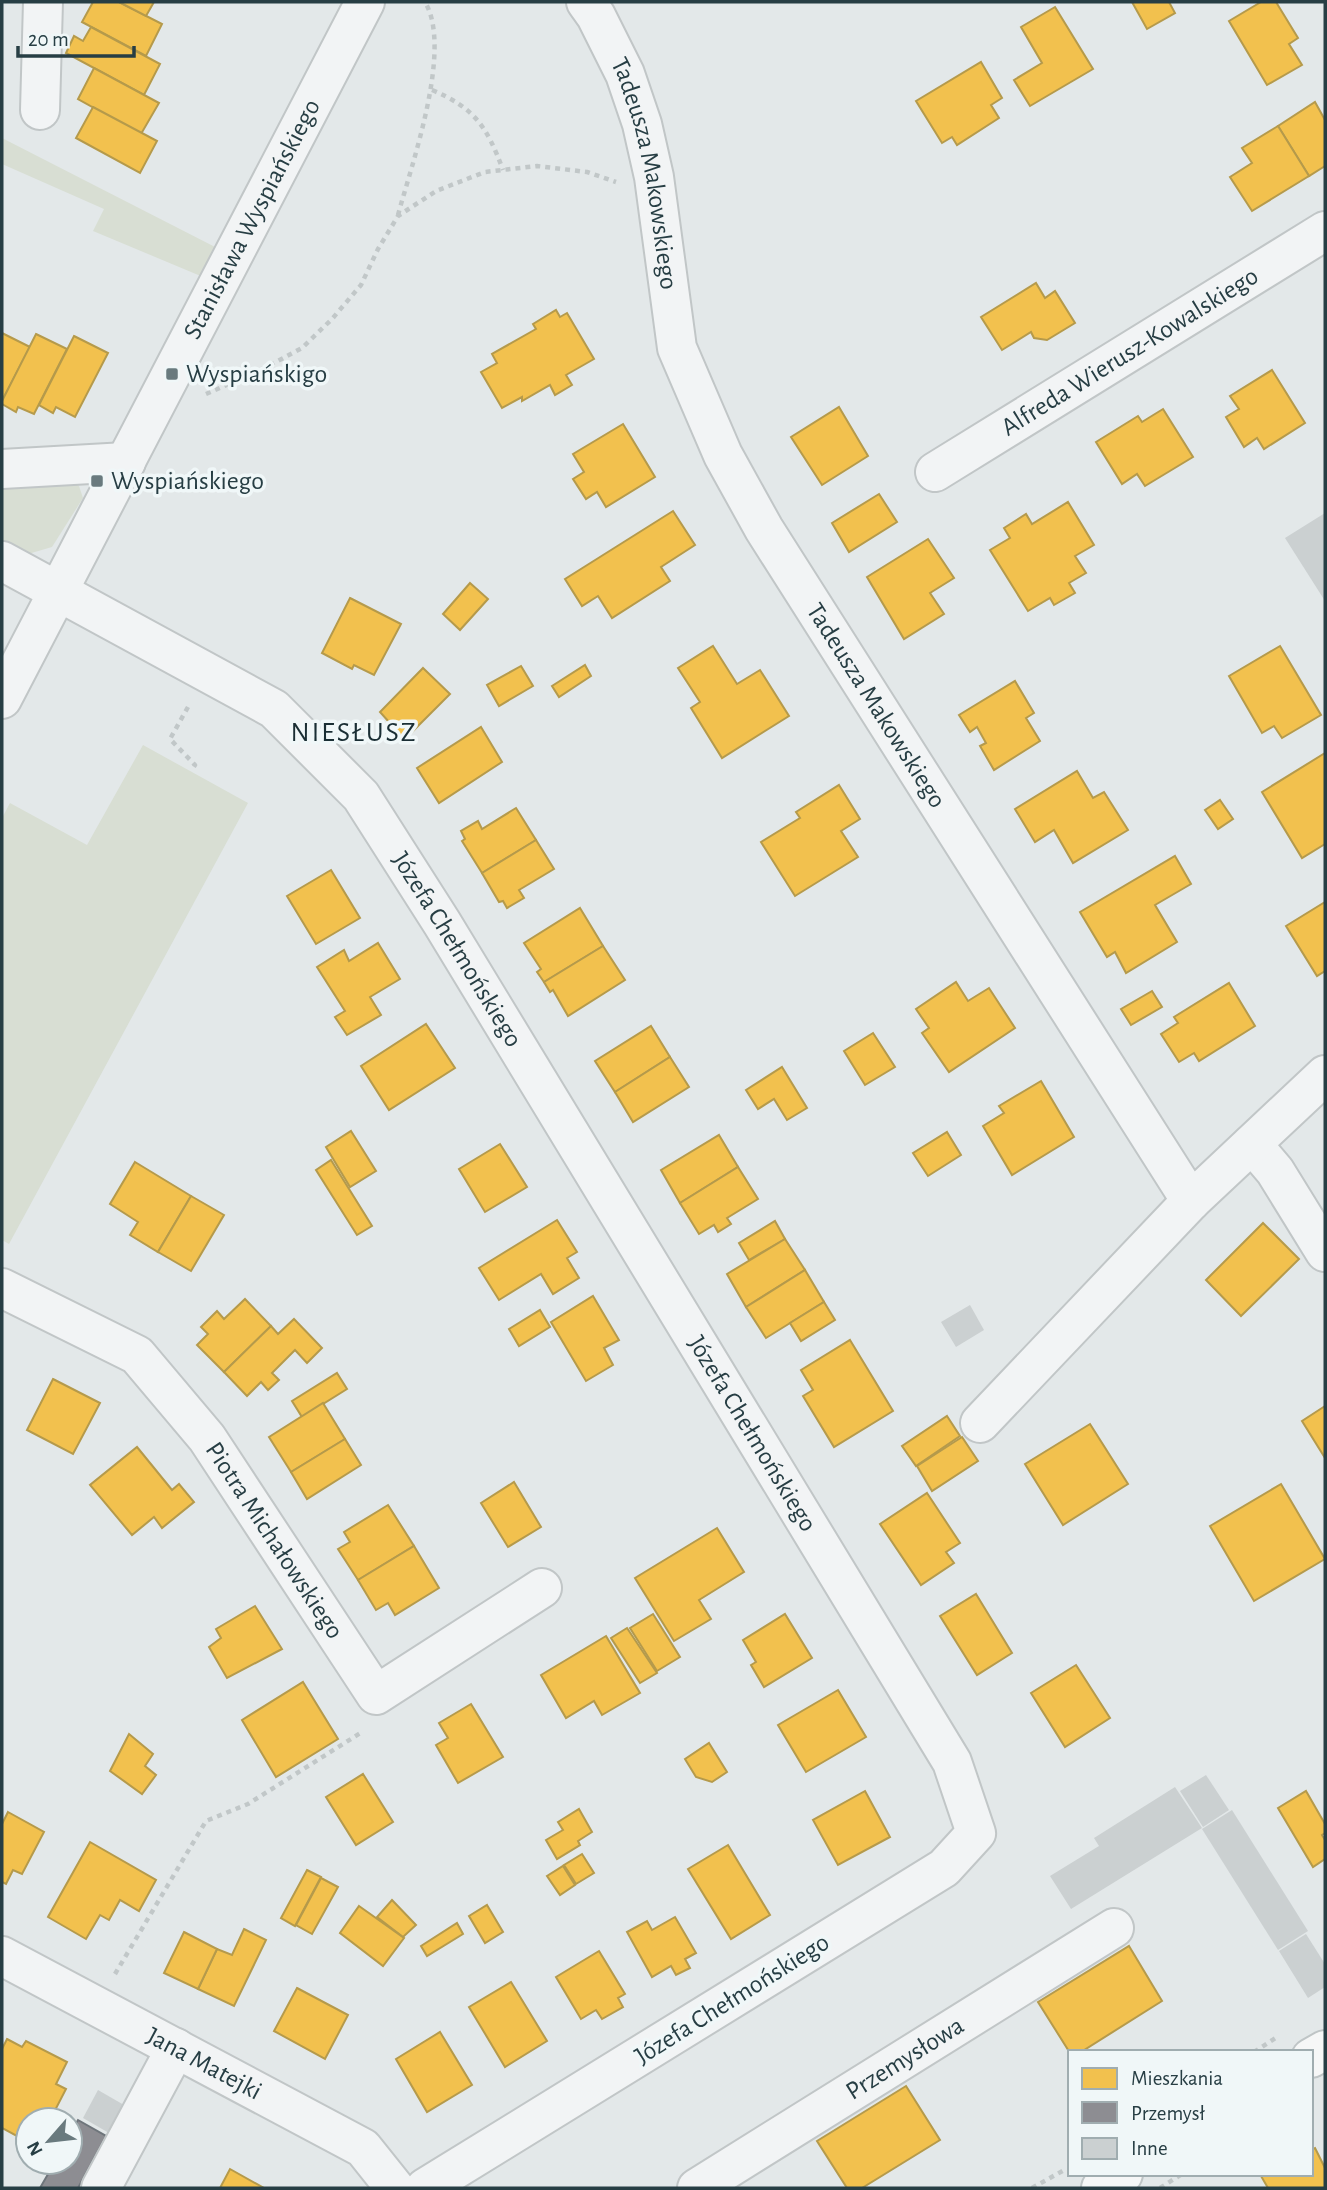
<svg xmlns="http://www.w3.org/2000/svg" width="1327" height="2190" font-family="'Alegreya Sans',sans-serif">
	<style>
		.green { fill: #d8ded3 }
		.homes { fill: #f2c14e; stroke: #b59a4b; stroke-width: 2 }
		.industry { fill: #8d8d92; stroke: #6e757b; stroke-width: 2 }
		.building { fill: #cbd0d1 }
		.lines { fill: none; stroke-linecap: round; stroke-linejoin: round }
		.minor-casing { stroke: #c1c6c7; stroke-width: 42 }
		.major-casing { stroke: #bfc5c6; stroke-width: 42 }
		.path { stroke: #c1c7c8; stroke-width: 4.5; stroke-dasharray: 5 5; stroke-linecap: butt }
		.minor { stroke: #f2f4f5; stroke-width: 38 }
		.major { stroke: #f6f7f7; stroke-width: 38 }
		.poi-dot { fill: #697a7e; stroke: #f0f7f8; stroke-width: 2.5 }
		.labels { text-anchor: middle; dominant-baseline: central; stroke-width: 7; stroke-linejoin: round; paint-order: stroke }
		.street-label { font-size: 26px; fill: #273e44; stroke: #f0f7f8 }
		.poi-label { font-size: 26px; fill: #273e44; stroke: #f0f7f8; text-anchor: start }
		.neighbourhood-label { font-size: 28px; letter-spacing: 2px; fill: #1a2e34; stroke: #f0f7f8 }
	</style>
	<rect width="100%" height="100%" fill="#e3e8e9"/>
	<!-- green -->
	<g class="green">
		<path d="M2 138 219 249 203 277 93 231 104 209 2 164Z"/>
		<path d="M67 478 79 486 83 498 52 547 28 554 2 540V480Z"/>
		<path d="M143 745 248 803 9 1244 2 1240V818L10 803 87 845Z"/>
	</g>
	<!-- homes -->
	<g class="homes">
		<path d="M93 2H119L162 24 146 56 82 22Z"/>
		<path d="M119 2H154L146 16Z"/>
		<path d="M1132 2H1169L1175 13 1147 29Z"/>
		<path d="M1261 2H1276L1298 38 1289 44 1302 65 1267 85 1229 21Z"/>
		<path d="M1055 7 1093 69 1030 106 1014 80 1042 63 1021 27Z"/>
		<path d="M91 27 160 64 144 95 66 53 74 36 83 41Z"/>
		<path d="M981 62 1002 98 991 105 999 118 957 145 952 137 942 143 916 101Z"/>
		<path d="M94 68 159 103 141 134 78 99Z"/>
		<path d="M1315 102 1325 120V166L1309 176 1278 126Z"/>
		<path d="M93 107 157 141 140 173 76 138Z"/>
		<path d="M1278 126 1309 176 1252 211 1230 177 1252 163 1242 148Z"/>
		<path d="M1036 283 1045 298 1055 291 1075 323 1047 340 1034 338 1031 332 1002 350 981 317Z"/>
		<path d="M556 310 560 317 567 313 594 359 566 375 572 385 555 395 550 385 522 401V397L502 408 481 372 497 363 492 354 536 329 533 324Z"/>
		<path d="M2 333 30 347 2 401Z"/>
		<path d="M36 334 67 349 34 414 18 407 16 412 2 404V401Z"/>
		<path d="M74 336 108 353 75 417 56 407 53 413 39 405Z"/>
		<path d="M1272 370 1305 423 1264 449 1257 438 1244 447 1226 417 1239 409 1230 396Z"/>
		<path d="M839 407 868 456 822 485 791 437Z"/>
		<path d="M1163 409 1193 457 1145 486 1137 474 1122 484 1096 442 1138 416 1142 422Z"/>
		<path d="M623 424 655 477 606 507 597 492 586 499 573 479 584 472 573 454Z"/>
		<path d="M879 494 897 522 849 552 832 523Z"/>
		<path d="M1068 502 1094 545 1075 556 1086 573 1069 583 1075 593 1054 605 1050 598 1028 611 990 550 1010 538 1004 528 1026 514 1032 524Z"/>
		<path d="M673 511 695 545 661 567 670 581 612 618 598 596 582 606 565 579Z"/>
		<path d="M928 539 954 578 930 593 944 614 904 639 867 577Z"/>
		<path d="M470 583 488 599 460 630 443 614Z"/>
		<path d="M350 598 401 624 374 675 354 665 352 669 322 653Z"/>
		<path d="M713 646 737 684 760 670 789 716 722 758 691 708 700 702 678 668Z"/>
		<path d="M1280 646 1321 715 1282 738 1274 726 1262 733 1229 676Z"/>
		<path d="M585 665 591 676 559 697 552 686Z"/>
		<path d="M521 666 533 686 499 706 487 685Z"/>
		<path d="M423 668 450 694 404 740 388 724 389 722 380 712Z"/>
		<path d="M1015 681 1034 713 1026 718 1040 741 994 770 980 746 986 743 977 727 970 732 959 715Z"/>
		<path d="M481 727 502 762 439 803 417 768Z"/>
		<path d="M1325 753V844L1302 858 1262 792Z"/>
		<path d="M1077 771 1093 798 1104 792 1128 830 1073 863 1054 830 1035 842 1015 809Z"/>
		<path d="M839 785 860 819 841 831 858 857 795 896 761 842 800 818 796 812Z"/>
		<path d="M1220 800 1233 819 1218 829 1205 810Z"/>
		<path d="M516 808 536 840 482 873 462 841 465 839 461 831 478 821 482 829Z"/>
		<path d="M536 840 554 869 519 890 524 898 507 908 503 901 499 902 482 873Z"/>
		<path d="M1175 856 1191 884 1155 905 1177 942 1126 973 1115 952 1107 957 1080 912Z"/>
		<path d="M331 870 360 918 316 944 287 896Z"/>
		<path d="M1325 902V971L1317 976 1286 926Z"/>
		<path d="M580 908 603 946 544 982 537 972 541 969 524 943Z"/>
		<path d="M378 943 400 979 370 997 381 1015 347 1035 335 1017 345 1011 317 967 344 950 349 961Z"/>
		<path d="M603 946 625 980 568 1016 553 990 550 992 544 982Z"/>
		<path d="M956 982 968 1001 989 988 1015 1028 949 1072 922 1033 929 1028 916 1009Z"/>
		<path d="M1229 983 1255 1026 1199 1061 1194 1053 1179 1062 1161 1034 1178 1023 1174 1017Z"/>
		<path d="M1152 991 1162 1007 1131 1025 1121 1009Z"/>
		<path d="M426 1024 455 1068 389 1110 361 1066Z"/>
		<path d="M651 1026 670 1057 615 1092 595 1061Z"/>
		<path d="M873 1033 895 1067 865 1085 844 1051Z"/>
		<path d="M670 1057 689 1087 633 1122 615 1092Z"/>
		<path d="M782 1067 807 1108 787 1120 774 1099 758 1109 746 1090Z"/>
		<path d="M1041 1081 1074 1137 1012 1175 983 1126 1004 1113 999 1106Z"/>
		<path d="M351 1131 376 1171 350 1187 326 1147Z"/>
		<path d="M947 1132 961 1155 928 1176 913 1153Z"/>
		<path d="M719 1135 738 1167 680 1203 661 1170Z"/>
		<path d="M500 1144 527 1187 485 1212 459 1169Z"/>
		<path d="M331 1160 372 1226 357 1235 316 1170Z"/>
		<path d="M135 1162 191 1196 158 1252 130 1235 138 1222 110 1204Z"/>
		<path d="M738 1167 758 1199 727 1218 731 1224 718 1232 714 1225 699 1234 680 1203Z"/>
		<path d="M191 1196 224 1215 191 1271 158 1252Z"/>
		<path d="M557 1220 577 1252 567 1258 579 1278 553 1294 541 1274 499 1300 479 1268Z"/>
		<path d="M775 1221 785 1239 749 1260 739 1243Z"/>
		<path d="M1263 1223 1299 1259 1241 1316 1206 1280Z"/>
		<path d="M785 1239 805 1270 746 1307 727 1274Z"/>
		<path d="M805 1270 824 1302 766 1338 746 1307Z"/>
		<path d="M593 1296 619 1340 604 1348 613 1365 586 1381 551 1322Z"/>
		<path d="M245 1299 271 1326 224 1372 197 1345 208 1334 201 1327 217 1311 224 1319Z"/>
		<path d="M824 1302 835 1320 801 1341 790 1323Z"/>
		<path d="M540 1310 550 1327 519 1346 509 1329Z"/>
		<path d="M294 1319 322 1348 307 1363 295 1350 272 1373 279 1380 268 1390 261 1382 247 1396 224 1372 271 1326 278 1334Z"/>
		<path d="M850 1340 893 1411 834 1447 803 1396 813 1390 801 1370Z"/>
		<path d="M337 1373 347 1389 302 1417 292 1401Z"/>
		<path d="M53 1379 100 1403 73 1454 27 1430Z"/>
		<path d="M323 1403 345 1439 291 1472 269 1437Z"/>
		<path d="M1325 1406V1458L1302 1421Z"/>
		<path d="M947 1416 960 1436 916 1466 902 1446Z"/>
		<path d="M1090 1424 1128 1484 1063 1525 1025 1464Z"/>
		<path d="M962 1437 978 1461 932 1491 917 1466Z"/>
		<path d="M345 1439 361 1465 307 1499 291 1472Z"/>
		<path d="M137 1447 172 1490 179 1484 194 1502 162 1528 154 1517 132 1535 90 1485Z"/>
		<path d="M514 1482 541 1527 508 1547 481 1503Z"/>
		<path d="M1281 1484 1325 1559 1254 1601 1210 1526Z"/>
		<path d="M927 1493 960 1543 946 1552 954 1563 921 1585 880 1524Z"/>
		<path d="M388 1505 414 1546 358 1580 338 1549 350 1542 344 1532Z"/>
		<path d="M717 1528 744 1572 699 1600 711 1619 674 1641 635 1578Z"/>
		<path d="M414 1546 439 1588 395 1615 388 1603 376 1610 358 1580Z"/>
		<path d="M976 1594 1012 1653 977 1675 940 1616Z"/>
		<path d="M255 1606 282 1649 227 1678 209 1647 221 1638 216 1629Z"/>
		<path d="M653 1614 680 1657 657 1671 630 1628Z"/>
		<path d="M785 1614 812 1658 764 1687 751 1665 756 1662 743 1640Z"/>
		<path d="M627 1628 657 1673 640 1683 611 1638Z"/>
		<path d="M606 1636 640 1693 602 1715 594 1701 566 1718 541 1675Z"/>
		<path d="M1076 1665 1110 1718 1065 1747 1031 1693Z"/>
		<path d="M303 1682 338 1739 276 1777 242 1720Z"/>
		<path d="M838 1690 866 1737 806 1772 778 1725Z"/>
		<path d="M471 1704 503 1757 458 1783 436 1745 448 1738 439 1723Z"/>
		<path d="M129 1734 153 1754 145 1766 156 1775 142 1794 110 1771Z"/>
		<path d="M709 1743 727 1772 712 1782 696 1777 685 1759Z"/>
		<path d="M363 1774 393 1822 356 1845 326 1797Z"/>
		<path d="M865 1791 890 1837 838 1865 813 1820Z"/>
		<path d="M1306 1791 1325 1824V1833L1322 1835 1325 1840V1859L1313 1867 1278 1808Z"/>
		<path d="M579 1809 592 1832 578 1841 580 1845 557 1859 546 1840 563 1830 558 1822Z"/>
		<path d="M8 1812 44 1832 22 1874 13 1870 6 1884 2 1882V1824Z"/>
		<path d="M90 1842 156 1880 139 1911 120 1900 109 1920 100 1915 86 1939 48 1917Z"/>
		<path d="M728 1845 770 1915 731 1939 688 1869Z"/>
		<path d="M582 1854 594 1873 576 1884 564 1865Z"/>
		<path d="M563 1866 575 1885 560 1895 547 1876Z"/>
		<path d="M307 1870 321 1877 295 1926 281 1918Z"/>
		<path d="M321 1878 338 1887 312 1934 296 1925Z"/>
		<path d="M392 1900 416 1925 403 1937 377 1917Z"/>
		<path d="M487 1905 503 1932 485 1943 469 1916Z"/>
		<path d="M359 1906 404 1938 383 1966 340 1933Z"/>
		<path d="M675 1917 696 1953 685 1959 690 1968 676 1975 671 1966 652 1977 627 1932 647 1921 652 1930Z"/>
		<path d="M457 1923 463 1934 427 1956 421 1946Z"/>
		<path d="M244 1929 266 1940 234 2006 198 1989 217 1949 232 1955Z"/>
		<path d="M184 1932 217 1949 198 1989 164 1973Z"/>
		<path d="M1129 1946 1162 2001 1081 2052 1070 2053 1038 2002Z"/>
		<path d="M599 1951 625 1994 618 1998 623 2007 602 2019 596 2010 581 2019 556 1977Z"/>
		<path d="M511 1982 547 2041 505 2067 469 2007Z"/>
		<path d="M297 1988 348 2015 325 2059 274 2031Z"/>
		<path d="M440 2032 472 2085 427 2112 396 2059Z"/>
		<path d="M7 2039 22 2047 26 2041 67 2062 56 2084 66 2089 50 2120H28V2142L2 2128V2049Z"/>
		<path d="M906 2086 940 2140 862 2188H847L817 2141Z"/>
		<path d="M1315 2148 1325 2168V2188H1268L1261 2176 1265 2174H1311V2150Z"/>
		<path d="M230 2169 264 2188H220Z"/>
	</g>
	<!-- industry -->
	<path class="industry" d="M78 2120 106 2136 78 2188H40L55 2162H70V2134Z"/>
	<!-- building -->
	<g class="building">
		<path d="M1325 513V601L1285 538Z"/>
		<path d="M970 1305 984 1330 956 1347 941 1322Z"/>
		<path d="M1206 1775 1229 1810 1203 1827 1180 1791Z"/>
		<path d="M1175 1787 1202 1828 1071 1909 1050 1876 1099 1846 1094 1838Z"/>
		<path d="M1232 1810 1308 1931 1278 1950 1202 1829Z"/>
		<path d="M1306 1934 1325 1964V1987L1308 1998 1279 1951Z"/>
		<path d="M98 2090 124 2105 109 2133 83 2118Z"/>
	</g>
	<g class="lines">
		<!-- minor casing -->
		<g class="minor-casing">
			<g id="minor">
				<path id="s1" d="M586 2 596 16 625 74 642 124 654 177 677 348 723 455 764 529 1191 1201"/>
				<path d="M40 110 43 2"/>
				<path d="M2 469 126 462"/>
				<path id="s2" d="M935 472 1325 231"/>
				<path id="s3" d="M2 561 274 709 361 796 442 923 952 1762 976 1833 944 1868 425 2188"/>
				<path id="s4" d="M2 699 365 2"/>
				<path d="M1252 1144 1275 1171 1325 1252"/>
				<path id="s5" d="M2 1288 137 1355 207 1438 376 1695 542 1588"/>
				<path d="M980 1423 1191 1201 1325 1075"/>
				<path id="s6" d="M2 1956 363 2148 395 2188"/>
				<path d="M101 2188 176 2048"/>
				<path id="s7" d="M697 2188 1114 1928"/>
			</g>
		</g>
		<!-- major casing -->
		<g class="major-casing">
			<g id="major">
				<path d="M1311 2058 1325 2050"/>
				<path d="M1101 2188 1123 2174"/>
			</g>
		</g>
		<!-- path -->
		<g class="path">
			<path d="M432 90C475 108 487 127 503 170"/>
			<path d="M398 215C412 163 453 49 425 2"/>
			<path d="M206 394 259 371 302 348 332 319 361 285 378 249 398 216 436 191 485 172 537 166 587 172 616 182"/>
			<path d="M188 707 170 739 195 765 191 771"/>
			<path d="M115 1974 206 1821 248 1804 362 1732"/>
			<path d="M1254 2052 1277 2037"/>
			<path d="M1032 2188 1066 2169"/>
			<path d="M1160 2188 1182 2174"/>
		</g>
		<!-- minor -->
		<use href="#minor" class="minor"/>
		<!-- major -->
		<use href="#major" class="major"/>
	</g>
	<!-- markers -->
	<g class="poi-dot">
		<rect x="165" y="367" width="14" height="14" rx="3.5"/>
		<rect x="90" y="474" width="14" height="14" rx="3.5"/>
	</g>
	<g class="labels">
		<!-- street labels -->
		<g class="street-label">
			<text stroke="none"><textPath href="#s1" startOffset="184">Tadeusza Makowskiego</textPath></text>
			<text stroke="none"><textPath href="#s4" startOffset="541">Stanisława Wyspiańskiego</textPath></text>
			<text stroke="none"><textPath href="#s2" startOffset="229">Alfreda Wierusz-Kowalskiego</textPath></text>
			<text stroke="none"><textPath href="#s1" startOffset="772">Tadeusza Makowskiego</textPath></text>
			<text stroke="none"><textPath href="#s3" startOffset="614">Józefa Chełmońskiego</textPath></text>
			<text stroke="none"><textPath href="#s3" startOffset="1181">Józefa Chełmońskiego</textPath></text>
			<text stroke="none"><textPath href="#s5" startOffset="382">Piotra Michałowskiego</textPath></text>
			<text transform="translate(732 1999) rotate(-32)">Józefa Chełmońskiego</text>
			<text stroke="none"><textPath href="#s7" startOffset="245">Przemysłowa</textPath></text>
			<text stroke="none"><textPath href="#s6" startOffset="229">Jana Matejki</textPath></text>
		</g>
		<!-- poi labels -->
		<g class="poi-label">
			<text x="186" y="374">Wyspiańskigo</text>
			<text x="111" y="481">Wyspiańskiego</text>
		</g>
		<!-- neighbourhood labels -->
		<g class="neighbourhood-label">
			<text x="354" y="733">NIESŁUSZ</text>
		</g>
	</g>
	<!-- border -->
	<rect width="1327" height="2190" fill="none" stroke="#273e44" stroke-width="7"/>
	<!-- legend -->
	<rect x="1068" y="2050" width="245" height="126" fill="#f0f7f8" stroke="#a0adb0" stroke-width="2"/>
	<rect x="1082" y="2068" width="35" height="21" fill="#f2c14e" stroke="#a0adb0" stroke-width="2"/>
	<text x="1131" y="2085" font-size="21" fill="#273e44">Mieszkania</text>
	<rect x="1082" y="2102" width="35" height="21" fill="#8d8d92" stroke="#a0adb0" stroke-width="2"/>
	<text x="1131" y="2120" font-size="21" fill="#273e44">Przemysł</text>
	<rect x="1082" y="2138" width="35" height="21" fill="#cbd0d1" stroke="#a0adb0" stroke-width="2"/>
	<text x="1131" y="2155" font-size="21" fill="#273e44">Inne</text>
	<!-- north arrow -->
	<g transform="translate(49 2141) rotate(242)"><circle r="33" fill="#f0f7f8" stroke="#a0adb0" stroke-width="2"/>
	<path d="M0-5L12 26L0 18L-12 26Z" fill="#697a7e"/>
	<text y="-10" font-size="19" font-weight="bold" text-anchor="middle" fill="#273e44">N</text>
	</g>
	<!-- scale -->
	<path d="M18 46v10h116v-10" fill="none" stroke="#273e44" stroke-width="3.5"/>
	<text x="28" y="46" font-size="21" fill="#273e44" stroke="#f0f7f8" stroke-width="5" paint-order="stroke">20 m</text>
</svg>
